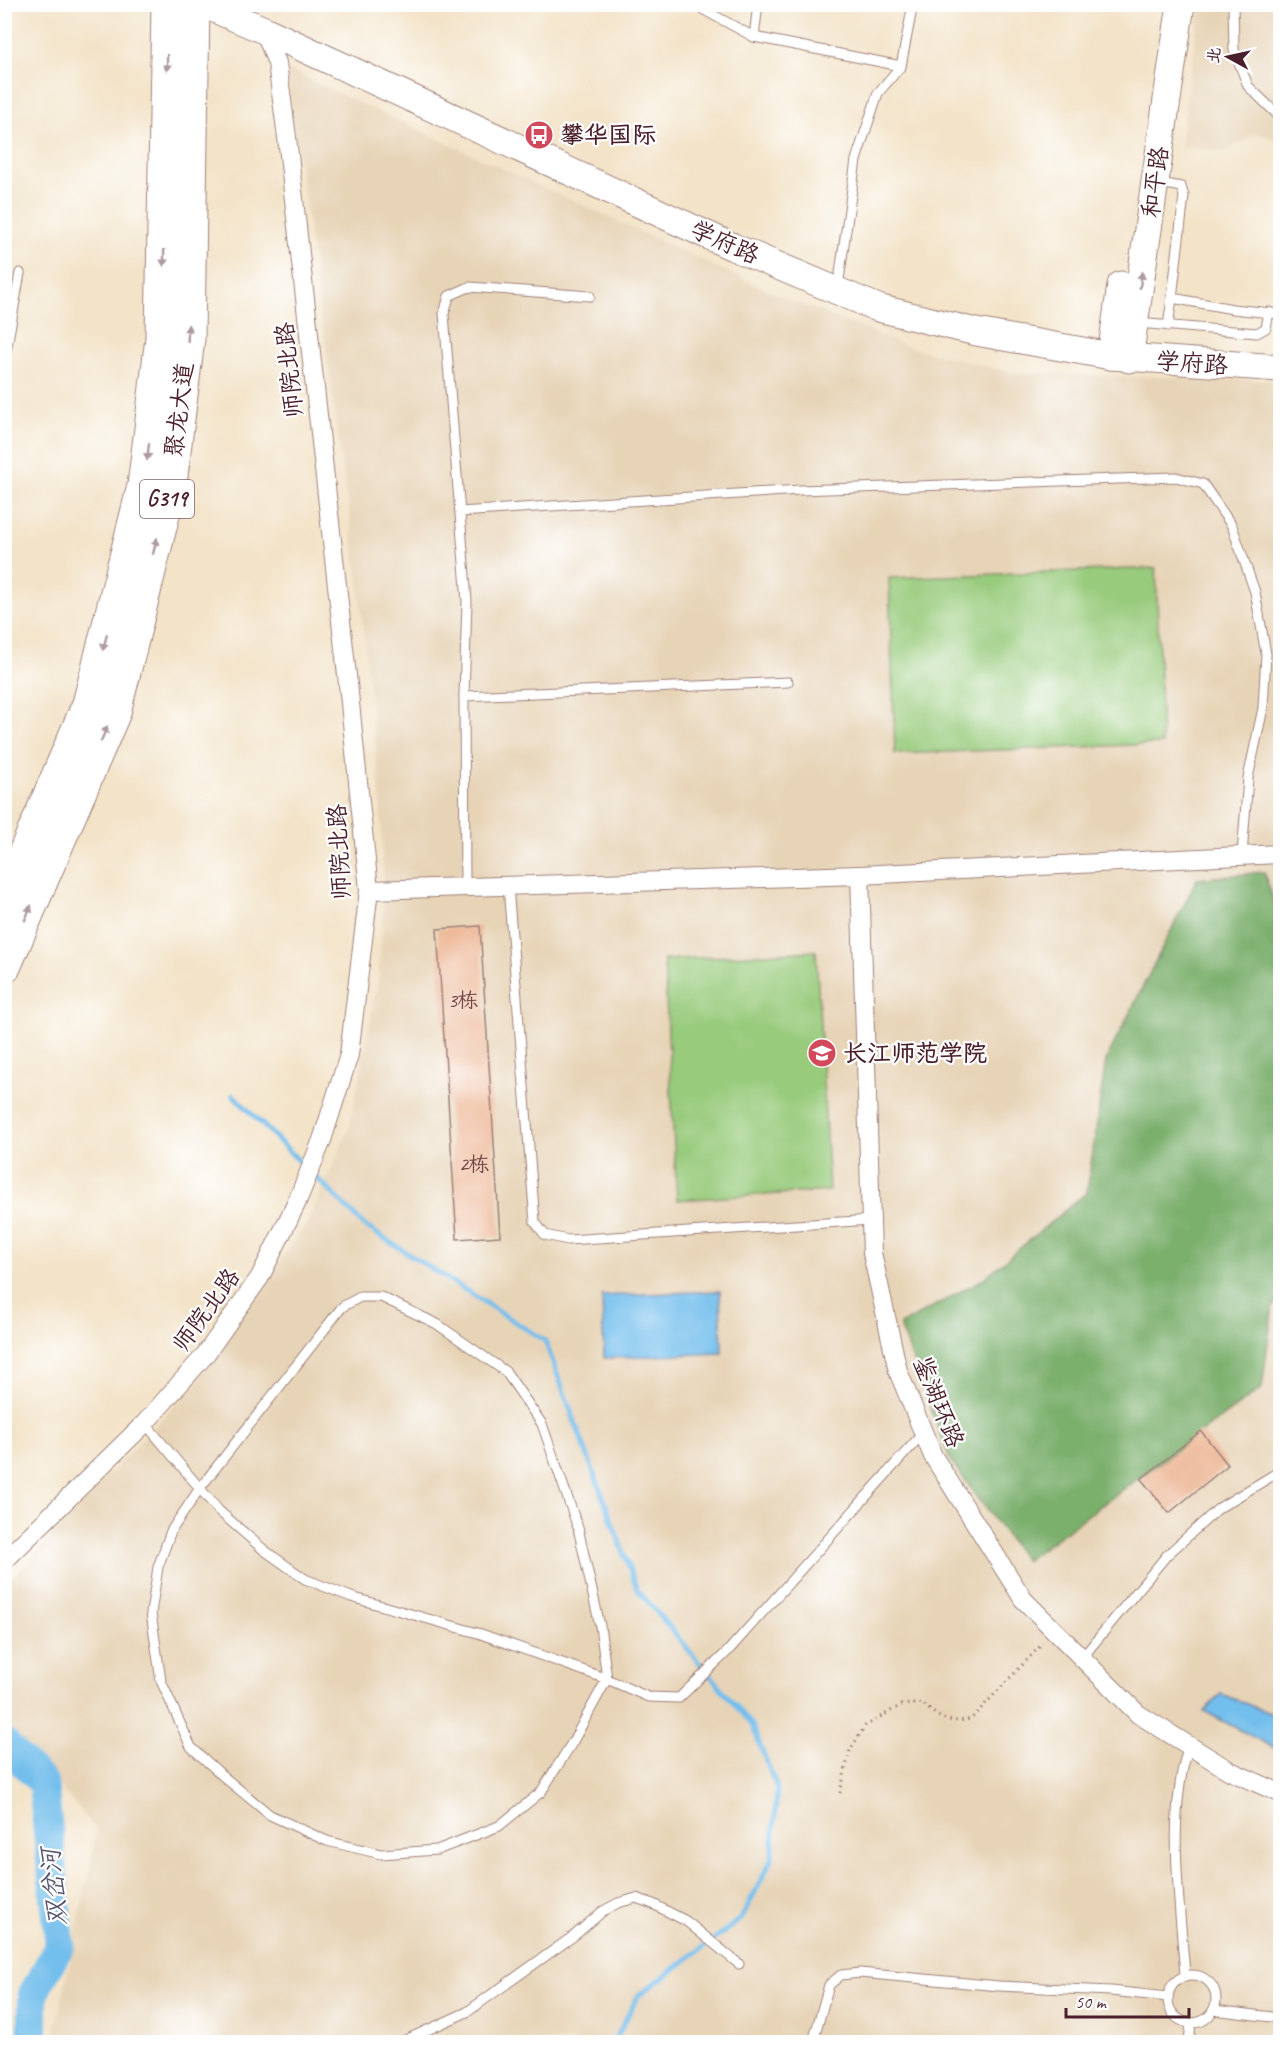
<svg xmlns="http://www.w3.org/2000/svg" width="1285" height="2047" font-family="Caveat,'LXGW WenKai TC',sans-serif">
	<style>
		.built { fill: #e7d4b7 }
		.green { fill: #98cb7c; stroke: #717554; stroke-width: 1.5 }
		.forest { fill: #7aaf6c; stroke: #62674c; stroke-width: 1.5 }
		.water { fill: #72beec; stroke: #5e6e8c; stroke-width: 1.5 }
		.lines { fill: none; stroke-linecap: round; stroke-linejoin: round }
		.stream { stroke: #72beec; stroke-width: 5 }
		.river { stroke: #72beec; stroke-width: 30 }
		.building { fill: #edb694 }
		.lane-casing { stroke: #9e817a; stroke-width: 11 }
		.street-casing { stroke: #9e817a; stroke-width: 20 }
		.secondary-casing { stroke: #9e817a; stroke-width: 29 }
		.highway-casing { stroke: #9e817a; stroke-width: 35 }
		.path { stroke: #9e817a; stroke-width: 3; stroke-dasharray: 1.5 4.5; stroke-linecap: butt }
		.lane { stroke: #fff; stroke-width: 9 }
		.street { stroke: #fff; stroke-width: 18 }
		.secondary { stroke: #fff; stroke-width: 27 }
		.highway { stroke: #fff; stroke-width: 33 }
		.oneway { fill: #ae9aa0 }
		.labels { text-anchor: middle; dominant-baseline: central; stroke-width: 4.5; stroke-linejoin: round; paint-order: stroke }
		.number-label { font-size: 21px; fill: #734545 }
		.shield { fill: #fff; stroke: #80626b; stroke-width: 1.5 }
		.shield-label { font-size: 22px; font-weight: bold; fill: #4a1f2b }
		.poi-label { font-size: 24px; font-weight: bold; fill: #4a1f2b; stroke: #fff; text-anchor: start }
		.street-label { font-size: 24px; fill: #4a1f2b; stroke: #fff }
		.water-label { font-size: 26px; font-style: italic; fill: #58576f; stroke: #fff }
	</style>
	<rect width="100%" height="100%" fill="#fff"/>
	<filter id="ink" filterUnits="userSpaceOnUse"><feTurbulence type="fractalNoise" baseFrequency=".0167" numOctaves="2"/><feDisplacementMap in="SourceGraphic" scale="12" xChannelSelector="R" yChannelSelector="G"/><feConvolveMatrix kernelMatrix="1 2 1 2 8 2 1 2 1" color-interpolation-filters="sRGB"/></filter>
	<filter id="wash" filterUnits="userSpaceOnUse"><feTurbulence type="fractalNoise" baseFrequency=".008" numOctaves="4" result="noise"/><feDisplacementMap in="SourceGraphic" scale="24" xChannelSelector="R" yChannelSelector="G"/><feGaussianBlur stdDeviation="1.35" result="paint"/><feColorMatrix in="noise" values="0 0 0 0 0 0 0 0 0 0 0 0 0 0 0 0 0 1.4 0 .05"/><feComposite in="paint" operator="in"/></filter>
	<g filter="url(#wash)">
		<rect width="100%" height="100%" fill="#f3e3c8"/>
		<!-- built -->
		<g class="built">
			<path d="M1200 5H1280V140L1256 133 1225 152 1180 146Z"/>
			<path d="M286 69 778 295 912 348 1014 373 1280 380V2042H53L97 1831 5 1721 4 1587 176 1403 308 1222 350 1126 378 981 384 904 380 793 357 569Z"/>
		</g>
		<!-- green -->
		<g class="green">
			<path d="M1156 568 1162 744 895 754 889 578Z"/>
			<path d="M816 951 829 1191 677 1200 664 960Z"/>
		</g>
		<!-- forest -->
		<path class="forest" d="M1264 872 1280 921V1304L1273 1305 1262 1388 1025 1561 950 1460 900 1325 983 1279 1087 1192 1106 1060 1197 879Z"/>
		<!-- water -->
		<g class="water">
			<path d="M720 1291 722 1353 604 1358 602 1296Z"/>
			<path d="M1221 1694 1280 1717V1751L1204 1711Z"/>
		</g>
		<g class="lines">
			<!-- stream -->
			<g class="stream">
				<path d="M233 1095 306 1168"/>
				<path d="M313 1174 365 1226 545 1341 637 1589 752 1725 777 1788 772 1859 741 1919 638 1996 614 2042"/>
			</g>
			<!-- river -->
			<path class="river" d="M4 1743 43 1783 60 1945 33 1994V2039"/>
		</g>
		<g id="blocks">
			<!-- building -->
			<g class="building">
				<path d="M480 926 500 1236 457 1239 437 929Z"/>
				<path d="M1201 1431 1228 1465 1169 1513 1141 1479Z"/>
			</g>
		</g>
	</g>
	<g filter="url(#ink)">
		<use href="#blocks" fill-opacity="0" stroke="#9e817a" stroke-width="1.5"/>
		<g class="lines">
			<!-- lane casing -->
			<g class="lane-casing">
				<g id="lane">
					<path d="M693 4 754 37 901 66"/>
					<path d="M1233 4 1234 50 1248 86 1280 117"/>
					<path d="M754 37 758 4"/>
					<path d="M1156 182 1181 187 1184 196 1172 298 1233 309 1280 314"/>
					<path d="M838 287 856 160 878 93 901 66 913 4"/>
					<path d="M1137 323 1257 333 1266 328 1269 312"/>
					<path d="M1168 326 1172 298"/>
					<path d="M4 363 20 273"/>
					<path d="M460 512 800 490 1176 477 1203 484 1232 526 1255 592 1266 654 1263 708 1248 778 1242 855"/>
					<path d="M464 696 788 682"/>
					<path d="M508 886 535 1222 545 1235 568 1240 871 1220"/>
					<path d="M465 887 464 696 467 601 444 314 449 296 469 287 590 296"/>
					<path d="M360 1297H381L437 1324 506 1372 542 1424 578 1528 600 1626 607 1679 572 1743 541 1792 499 1826 437 1850 381 1854 327 1841 270 1815 224 1777 191 1747 161 1681 151 1613 158 1567 171 1531 200 1488 342 1307Z"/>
					<path d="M145 1423 219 1511 264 1550 305 1579 351 1597 481 1634 607 1679 648 1697 679 1698 727 1652 923 1433"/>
					<path d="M1082 1658 1167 1555 1219 1508 1280 1471"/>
					<circle cx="1192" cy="1999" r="24"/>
					<path d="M1185 1976C1180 1902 1166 1816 1189 1745"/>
					<path d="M1214 2010 1280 2018"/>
					<path d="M401 2042 467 2012 575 1935 603 1911 618 1903 636 1898 653 1904 686 1921 739 1964"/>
					<path d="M813 2042 829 1985 841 1975 860 1973 999 1986 1111 1991 1168 1997"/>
					<path d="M1189 2042 1191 2023"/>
				</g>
			</g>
			<!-- street casing -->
			<g class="street-casing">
				<g id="street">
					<path d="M860 875 872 1253 898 1371 933 1456 1023 1599 1138 1714 1230 1771 1280 1793"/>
					<path d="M369 890 860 875 1280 854"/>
					<path d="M4 1561 145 1423 205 1355 260 1277 296 1204 322 1140 349 1055 369 890 349 693 287 137 277 63 264 30"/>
				</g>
			</g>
			<!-- secondary casing -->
			<g class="secondary-casing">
				<g id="secondary">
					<path d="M203 4 264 30 733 247 878 308 976 332 1111 356 1280 368"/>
					<path d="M1111 356 1121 285"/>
					<path d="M1129 359 1181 4"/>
				</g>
			</g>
			<!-- highway casing -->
			<g class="highway-casing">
				<g id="highway">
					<path d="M4 902 89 704 144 486 162 338 168 4"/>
					<path d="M4 967 114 712 169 491 188 339 193 4"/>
				</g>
			</g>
			<!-- path -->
			<path class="path" d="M840 1793 850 1750 865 1726 901 1705 922 1703C940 1719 947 1724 971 1719L1043 1643"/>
			<!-- lane -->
			<use href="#lane" class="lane"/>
			<!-- street -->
			<use href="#street" class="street"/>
			<!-- secondary -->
			<use href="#secondary" class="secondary"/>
			<!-- highway -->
			<use href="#highway" class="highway"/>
		</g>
		<!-- one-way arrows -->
		<defs><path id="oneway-solid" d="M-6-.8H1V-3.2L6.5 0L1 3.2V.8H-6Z" transform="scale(1.5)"/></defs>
		<g class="oneway">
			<use href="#oneway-solid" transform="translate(167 63) rotate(91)"/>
			<use href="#oneway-solid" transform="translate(164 258) rotate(91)"/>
			<use href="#oneway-solid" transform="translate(1141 280) rotate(-82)"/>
			<use href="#oneway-solid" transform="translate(188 333) rotate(-88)"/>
			<use href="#oneway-solid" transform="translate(148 452) rotate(97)"/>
			<use href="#oneway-solid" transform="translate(155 546) rotate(-76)"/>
			<use href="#oneway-solid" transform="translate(105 642) rotate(104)"/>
			<use href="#oneway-solid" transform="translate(104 734) rotate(-67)"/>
			<use href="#oneway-solid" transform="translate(28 913) rotate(-67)"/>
		</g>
	</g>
	<!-- icons -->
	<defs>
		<g id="bus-disc" transform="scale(1.5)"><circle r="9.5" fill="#d1495b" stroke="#fff"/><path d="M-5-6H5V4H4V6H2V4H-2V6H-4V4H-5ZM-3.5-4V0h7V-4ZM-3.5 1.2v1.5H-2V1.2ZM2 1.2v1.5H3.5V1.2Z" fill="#fff"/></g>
		<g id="university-disc" transform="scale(1.5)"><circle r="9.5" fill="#d1495b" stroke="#fff"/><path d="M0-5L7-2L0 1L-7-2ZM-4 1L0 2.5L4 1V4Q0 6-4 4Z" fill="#fff"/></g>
	</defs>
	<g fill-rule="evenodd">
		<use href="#bus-disc" x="539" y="135"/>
		<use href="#university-disc" x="822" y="1053"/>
	</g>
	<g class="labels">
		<!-- number labels -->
		<g class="number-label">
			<text x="463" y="1000">3栋</text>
			<text x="474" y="1164">2栋</text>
		</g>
		<!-- shield labels -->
		<rect class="shield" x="140" y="480" width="54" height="38" rx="4.5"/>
		<g class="shield-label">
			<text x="167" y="499">G319</text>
		</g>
		<!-- poi labels -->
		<g class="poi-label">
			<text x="560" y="135">攀华国际</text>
			<text x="843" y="1053">长江师范学院</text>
		</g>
		<!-- street labels -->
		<g class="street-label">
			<text transform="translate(1155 182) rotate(-82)">和平路</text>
			<text transform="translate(725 242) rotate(24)">学府路</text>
			<text transform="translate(1192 363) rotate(4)">学府路</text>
			<text transform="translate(289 370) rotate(-96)">师院北路</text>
			<text transform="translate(179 410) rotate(-83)">聚龙大道</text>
			<text transform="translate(339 852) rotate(-93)">师院北路</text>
			<text transform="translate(206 1310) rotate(-54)">师院北路</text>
			<text transform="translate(939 1402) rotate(68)">鉴湖环路</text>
		</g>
		<!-- water labels -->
		<g class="water-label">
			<text transform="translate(54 1887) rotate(-96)">双岔河</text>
		</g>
	</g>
	<!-- margin -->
	<rect width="1285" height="2047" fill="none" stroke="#fff" stroke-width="24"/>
	<!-- north arrow -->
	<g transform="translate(1228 57) rotate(278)" stroke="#ffffff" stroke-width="4.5" paint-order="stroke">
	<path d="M0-4.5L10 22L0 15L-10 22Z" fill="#4a1f2b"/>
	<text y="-9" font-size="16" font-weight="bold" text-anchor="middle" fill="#4a1f2b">北</text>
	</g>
	<!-- scale -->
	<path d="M1066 2008v9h123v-9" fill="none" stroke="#4a1f2b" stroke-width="3"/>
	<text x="1075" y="2008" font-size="18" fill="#4a1f2b" stroke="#ffffff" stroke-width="4.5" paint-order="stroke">50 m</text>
</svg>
